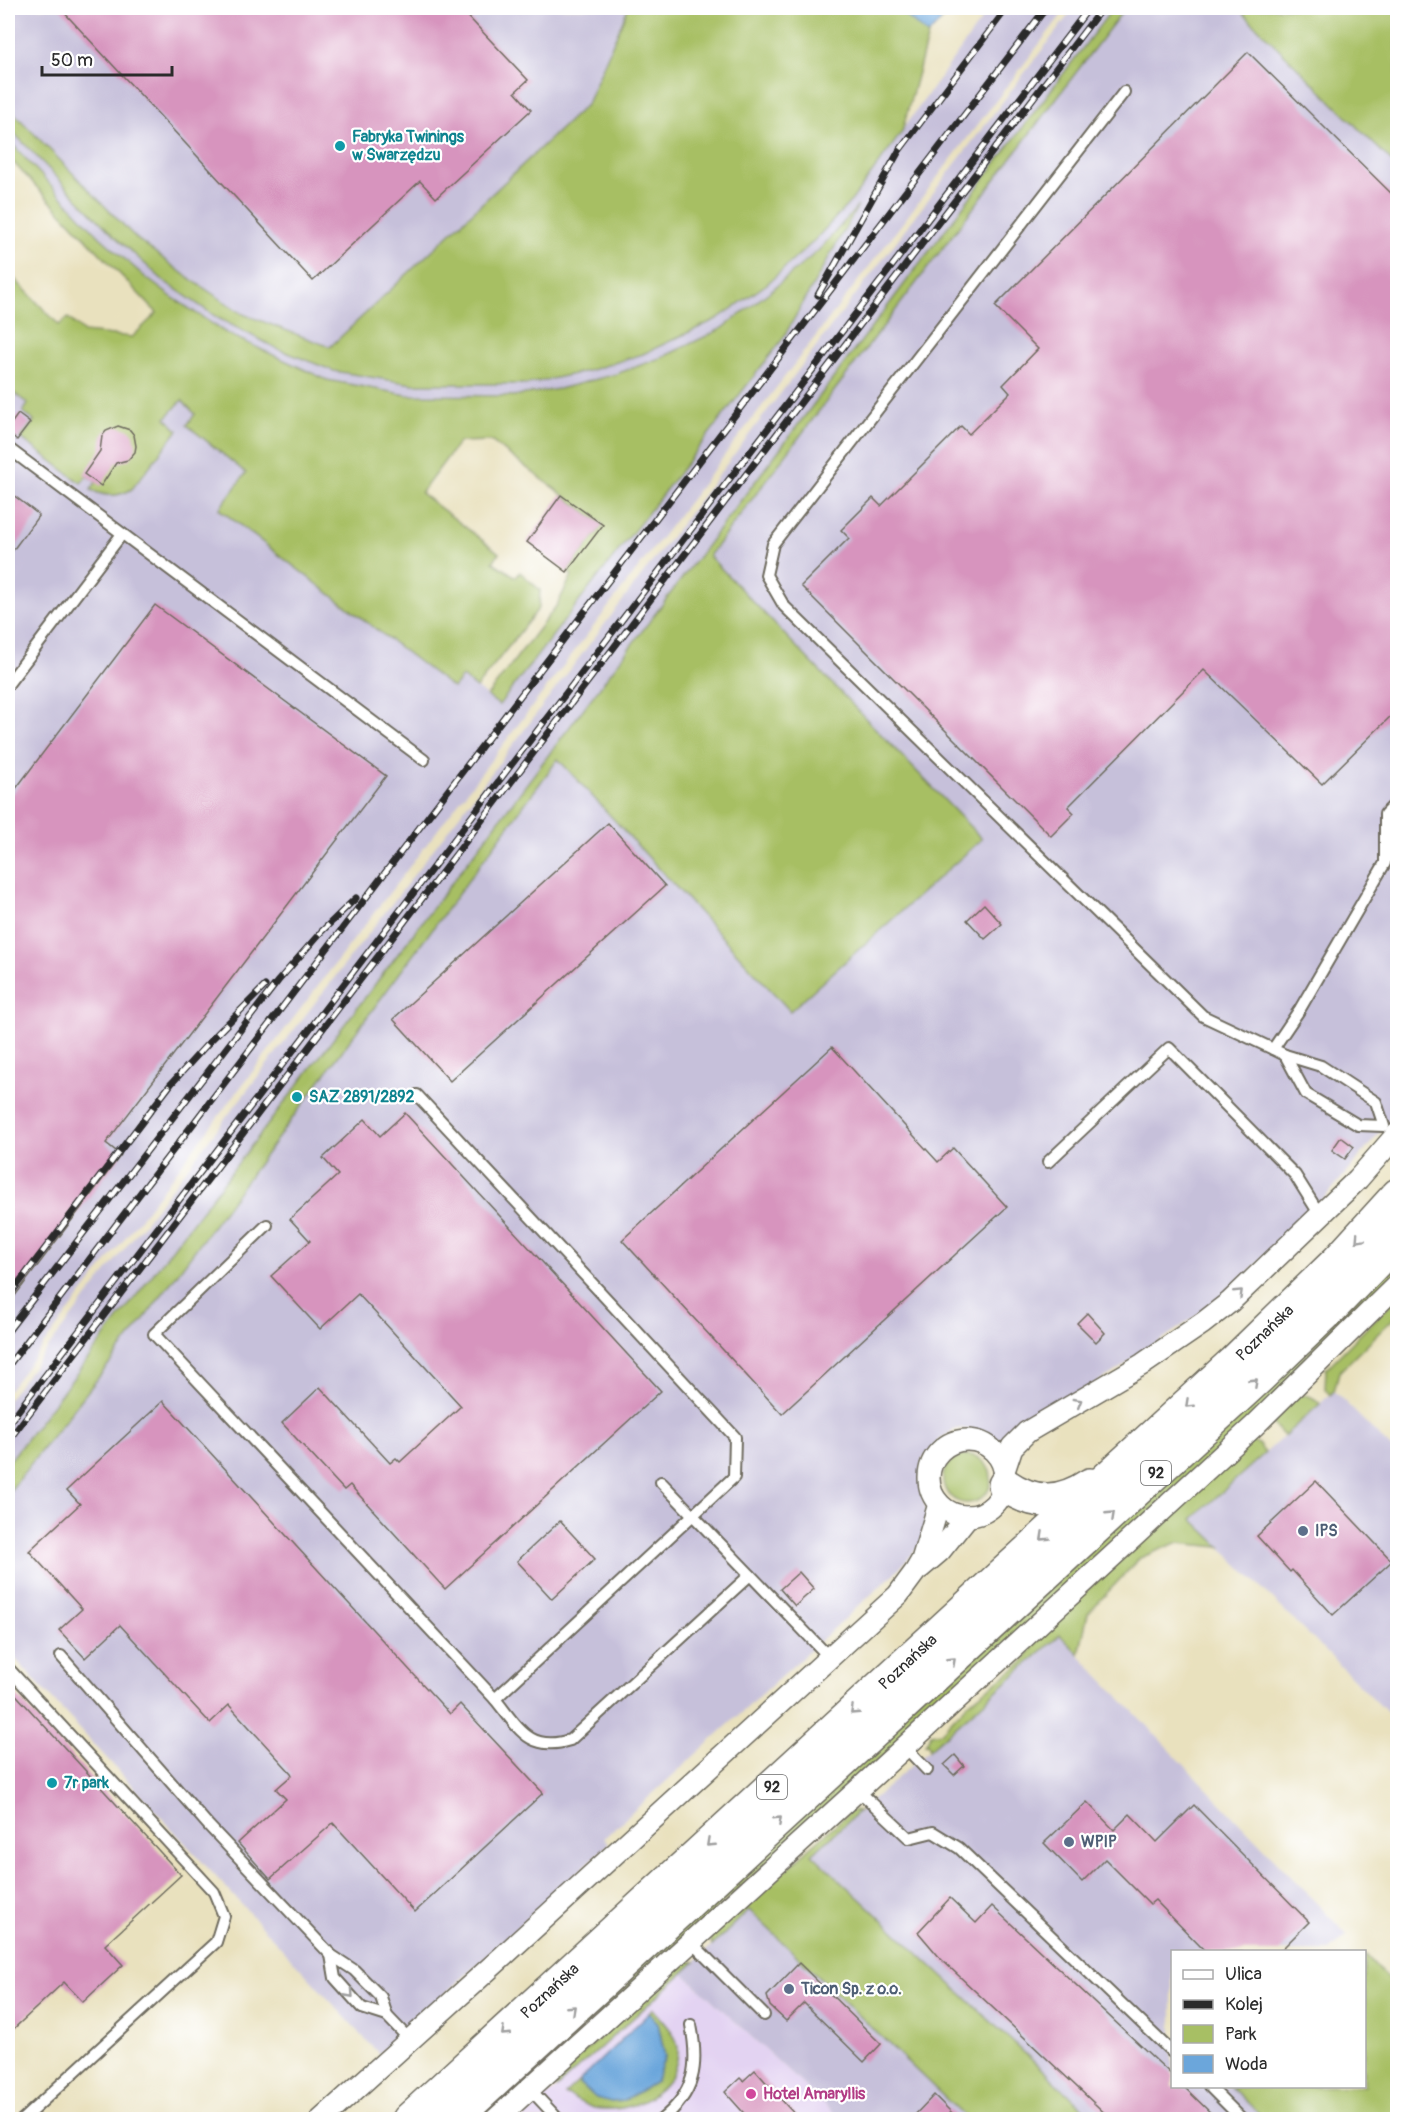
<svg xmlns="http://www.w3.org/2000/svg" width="1405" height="2127" font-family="Pangolin,sans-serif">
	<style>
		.built { fill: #e3d3f2 }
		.industrial { fill: #c6c0da }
		.green { fill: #a7bf64; stroke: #697548; stroke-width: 1.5 }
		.water { fill: #6ba6db; stroke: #4b6883; stroke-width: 1.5 }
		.building { fill: #d794be }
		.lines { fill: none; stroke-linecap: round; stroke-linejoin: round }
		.service-casing { stroke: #6e6b5e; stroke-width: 14 }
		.minor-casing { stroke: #6e6b5e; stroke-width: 24 }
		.primary-casing { stroke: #6e6b5e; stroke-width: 36 }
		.service { stroke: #fff; stroke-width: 10 }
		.minor { stroke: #fff; stroke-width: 21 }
		.primary { stroke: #fff; stroke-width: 33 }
		.rail-casing { stroke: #2b2b2b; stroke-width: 7 }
		.rail { stroke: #fff; stroke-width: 4.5; stroke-dasharray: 14; stroke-linecap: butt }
		.oneway { stroke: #a0a0a0 }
		.culture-dot { fill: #0f9aa8; stroke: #fff; stroke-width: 2 }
		.service-dot { fill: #5c6f8a; stroke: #fff; stroke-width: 2 }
		.hotel-dot { fill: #d1479c; stroke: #fff; stroke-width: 2 }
		.labels { text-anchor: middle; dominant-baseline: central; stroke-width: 4.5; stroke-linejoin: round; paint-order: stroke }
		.shield { fill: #fff; stroke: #6b6b6b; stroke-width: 1.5 }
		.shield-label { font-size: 15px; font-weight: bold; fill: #2b2b2b }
		.culture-label { font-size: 16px; font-weight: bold; fill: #0d838f; stroke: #fff; text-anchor: start }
		.street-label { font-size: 16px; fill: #2b2b2b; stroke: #fff }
		.service-label { font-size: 16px; font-weight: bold; fill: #4e5e75; stroke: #fff; text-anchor: start }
		.hotel-label { font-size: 16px; font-weight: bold; fill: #b23c85; stroke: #fff; text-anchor: start }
	</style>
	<rect width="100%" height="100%" fill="#fff"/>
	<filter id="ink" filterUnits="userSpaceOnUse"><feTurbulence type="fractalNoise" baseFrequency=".0167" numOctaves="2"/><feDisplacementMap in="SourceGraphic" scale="12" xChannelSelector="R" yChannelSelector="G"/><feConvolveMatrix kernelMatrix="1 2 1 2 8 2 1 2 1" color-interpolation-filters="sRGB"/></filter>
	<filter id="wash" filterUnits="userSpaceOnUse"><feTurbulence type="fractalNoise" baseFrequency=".008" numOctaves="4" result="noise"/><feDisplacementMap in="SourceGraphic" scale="24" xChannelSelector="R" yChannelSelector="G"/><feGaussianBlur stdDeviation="1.35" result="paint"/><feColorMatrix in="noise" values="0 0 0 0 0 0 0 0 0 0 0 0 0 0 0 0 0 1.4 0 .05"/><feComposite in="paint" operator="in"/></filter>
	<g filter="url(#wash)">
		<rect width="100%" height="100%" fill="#e9e1be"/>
		<!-- built -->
		<path class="built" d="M683 1973 840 2119 521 2120Z"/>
		<!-- industrial -->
		<g class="industrial">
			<path d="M8 8H628L587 104 330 347 243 314 186 276 136 238 8 107Z"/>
			<path d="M990 8H1067L8 1391V401L14 393 28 404 34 421 22 439 81 483 86 476 84 474 112 469 96 492 111 495 132 489 178 430 166 418 182 399 196 414 187 425 246 473 219 509 453 688 462 677 499 705 782 340 856 210 819 250 773 289 723 328 663 357 616 374 559 389 513 396 407 395 327 380 226 333 173 298 145 277 100 237 8 140V127L136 256 177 290 218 318 248 334 528 384 588 371 643 354 717 319 767 284 812 243 852 200Z"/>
			<path d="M1074 8H1113L367 995 8 1463V1399L400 893Z"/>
			<path d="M1125 8H1238L1397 167V1112L1330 1192 1221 1299 1113 1373 998 1440 972 1430 956 1428 938 1441 922 1461 921 1490 928 1518 920 1545 898 1570 604 1838 609 1844 379 2054 8 1651V1493L138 1327 558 759 790 1011 981 839 709 556Z"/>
			<path d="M1334 1391 1397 1454V1722L1192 1519Z"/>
			<path d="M1060 1635 1347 1935 1330 1951 1172 1952V2086L1231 2087 1265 2119H1095L812 1853Z"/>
			<path d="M749 1909 967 2119H840L683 1973Z"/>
		</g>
		<!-- green -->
		<g class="green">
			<path d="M628 8H897L928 35 902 132 852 200 812 243 767 284 717 319 643 354 588 371 528 384H413L334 371 278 349 218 318 164 281 113 235 8 127V107L136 238 186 276 243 314 330 347 587 104Z"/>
			<path d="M1113 8H1125L709 556 982 839 790 1011 558 759 138 1327 8 1493V1463L367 995Z"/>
			<path d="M1238 8H1397V167Z"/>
			<path d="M8 140 100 237 145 277 173 298 226 333 327 380 407 395 513 396 559 389 616 374 663 357 723 328 773 289 819 250 858 206 782 340 499 705 487 696 557 605 572 575 567 572 603 525 491 441 459 442 421 493 499 553 493 562 516 577 520 572 540 590 539 608 476 688 462 677 453 688 219 509 246 473 187 425 195 414 182 400 166 418 178 430 132 489C119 497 105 497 91 490L96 482 87 476 81 483 21 438 34 421 23 412 28 404 14 393 8 401V272L59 325 68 318 84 332 132 337 157 313 8 157Z"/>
			<path d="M1397 1252V1276L1257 1414 644 1975 528 2076 521 2086 484 2119 465 2120Z"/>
			<path d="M1397 1297V1315L1339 1372 1334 1391 1330 1395 1325 1389 1326 1369Z"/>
			<path d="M1298 1395C1308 1395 1313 1396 1320 1404L1284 1436 1270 1421Z"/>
			<path d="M1252 1442 1258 1444 1265 1453 1192 1519 1221 1547 1176 1543 1140 1558 1088 1613 1079 1654 1060 1635 929 1750V1745L925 1744 931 1734 941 1732 967 1704 1022 1663 1046 1627Z"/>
			<circle cx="967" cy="1479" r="24"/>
			<path d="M851 1811H859L812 1854 1095 2119H967L749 1910 712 1946 710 1937Z"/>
			<path d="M1365 1954 1397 1989V2119H1265L1231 2087 1364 2086Z"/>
			<path d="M684 1960 695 1962 556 2088 553 2081Z"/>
			<path d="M653 2009C664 2022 679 2035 678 2053 675 2093 630 2115 594 2108 585 2106 574 2098 565 2094L581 2079 579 2084 611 2102 624 2101 655 2082 665 2057 658 2023 649 2013Z"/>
		</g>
		<!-- water -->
		<g class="water">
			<path d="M897 8H953L928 35Z"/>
			<path d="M649 2013 658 2023 665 2057 655 2082 624 2101 611 2102 596 2098 579 2083 581 2079Z"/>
		</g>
		<g id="blocks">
			<!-- building -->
			<g class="building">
				<path d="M60 8H460L528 80 515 92 531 110 436 198 420 181 313 281Z"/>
				<path d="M1248 52 1398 200V709L1322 784 1204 670 1068 807 1074 813 1051 836 801 586 849 538 841 530 873 498 881 506 961 426 969 434 1010 393 1003 385 1038 349 995 306Z"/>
				<path d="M18 414 30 423 17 440 8 432V428Z"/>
				<path d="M118 426 130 430 134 435 136 446 135 452 128 460 116 463 101 486 84 474 100 451 102 436 106 431Z"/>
				<path d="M8 491 39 515 8 557Z"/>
				<path d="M561 495 603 525 567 572 527 542Z"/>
				<path d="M155 605 386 776 106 1143 121 1155 8 1305V799Z"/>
				<path d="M608 823 665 886 450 1081 393 1019Z"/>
				<path d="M984 904 1002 924 985 939 967 920Z"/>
				<path d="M832 1047 938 1162 953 1148 1007 1207 782 1414 622 1240Z"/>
				<path d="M405 1113 661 1391 445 1589 350 1485 344 1490 282 1423 320 1387 390 1463 396 1458 400 1462 461 1406 358 1294 320 1329 271 1276 310 1241 290 1219 338 1175 323 1158 365 1119 380 1136Z"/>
				<path d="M1341 1137 1354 1147 1345 1159 1332 1150Z"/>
				<path d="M1087 1313 1105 1333 1096 1342 1077 1323Z"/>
				<path d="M163 1401 450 1714 460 1704 543 1793 415 1912 333 1823 270 1879 238 1843 286 1799 276 1789 292 1775 291 1773 229 1705 210 1723 120 1625 85 1658 59 1630 82 1609 29 1551 80 1504 67 1490Z"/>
				<path d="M1316 1481 1392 1561 1333 1615 1292 1570 1290 1572 1257 1536Z"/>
				<path d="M560 1521 595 1559 552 1599 517 1561Z"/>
				<path d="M799 1572 814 1589 795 1606 780 1589Z"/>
				<path d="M8 1686 181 1875 105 1945 123 1965 83 2002 64 1982 8 2034Z"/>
				<path d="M955 1755 964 1766 954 1775 944 1765Z"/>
				<path d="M1087 1802 1114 1830 1130 1814 1157 1842 1194 1805 1309 1922 1279 1952H1206L1155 1900 1150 1904 1105 1859 1082 1882 1044 1843Z"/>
				<path d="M950 1898 976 1923 992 1906 1173 2076V2086H1183L1218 2120H1112L941 1959 918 1932Z"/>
				<path d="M799 1963 881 2044 864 2062 804 2003 786 2021 770 2006 767 1996Z"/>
				<path d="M755 2070 787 2106 800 2120H750L725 2092 740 2078 743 2081Z"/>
				<path d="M934 2095 959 2120H910Z"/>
			</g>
		</g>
	</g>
	<g filter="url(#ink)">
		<use href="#blocks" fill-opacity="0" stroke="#6e6b5e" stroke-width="1.5"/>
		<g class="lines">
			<!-- service casing -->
			<g class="service-casing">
				<g id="service">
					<path d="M1124 92 773 544 766 575 784 606 1203 1016 1273 1049"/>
					<path d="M8 448 424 760"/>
					<path d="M8 684 122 534"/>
					<path d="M1285 1055 1273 1049 1300 1009 1385 863V814L1398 801"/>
					<path d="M1285 1055 1321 1066 1376 1102 1384 1126 1358 1125 1306 1094Z"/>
					<path d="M417 1095 735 1437 734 1477 495 1699"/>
					<path d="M1048 1162 1169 1048 1295 1175 1320 1215"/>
					<path d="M267 1225 154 1334 495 1699C518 1727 529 1753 570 1740L750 1575"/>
					<path d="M661 1482 830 1658"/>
					<path d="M61 1656 209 1826 331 1955 354 1970 381 1997 387 2016 410 2040"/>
					<path d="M8 1668 214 1892 224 1916 216 1942 22 2120"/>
					<path d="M905 1747 927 1770"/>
					<path d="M858 1790 909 1838 933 1832 959 1848 1172 2052"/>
					<path d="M690 1941 764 2015"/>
					<path d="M331 1955 335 1978 362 2008 387 2016"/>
					<path d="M1209 2086 1243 2120"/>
					<path d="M529 2088 559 2120"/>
					<path d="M661 2120C695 2093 699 2066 691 2025"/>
				</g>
			</g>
			<!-- minor casing -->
			<g class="minor-casing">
				<g id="minor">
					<circle cx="967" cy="1478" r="38"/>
					<path d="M1005 1468 1012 1447 1027 1432 1143 1364 1203 1323 1230 1302 1358 1179 1398 1133"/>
					<path d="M920 1568 940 1551 968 1516"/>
					<path d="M321 2120 500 1959 898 1595 915 1572 922 1560 939 1504"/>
					<path d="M495 2120 858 1790 1254 1426 1398 1284"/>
				</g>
			</g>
			<!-- primary casing -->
			<g class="primary-casing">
				<g id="primary">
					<path d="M1005 1485C1035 1506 1061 1504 1090 1485"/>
					<path d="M409 2120 1233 1363 1337 1262 1398 1195"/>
					<path d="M452 2120 1259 1377 1332 1307 1398 1239"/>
				</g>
			</g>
			<!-- service -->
			<use href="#service" class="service"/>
			<!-- minor -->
			<use href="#minor" class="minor"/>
			<!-- primary -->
			<use href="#primary" class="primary"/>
			<!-- rail casing -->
			<g class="rail-casing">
				<g id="rail">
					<path d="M818 295 899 151 1007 8"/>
					<path d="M8 1297 171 1084 212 1039 265 986"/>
					<path d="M8 1331 278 981 321 932 356 898"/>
					<path d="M8 1366 1046 8"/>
					<path d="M8 1424 1089 8"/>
					<path d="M8 1441 1102 8"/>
				</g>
			</g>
			<!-- rail -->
			<use href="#rail" class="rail"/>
		</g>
		<!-- one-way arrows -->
		<defs><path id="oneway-chevron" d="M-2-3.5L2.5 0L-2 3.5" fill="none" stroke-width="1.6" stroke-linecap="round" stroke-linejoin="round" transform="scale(1.5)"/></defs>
		<g class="oneway">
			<use href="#oneway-chevron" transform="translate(1359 1239) rotate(133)"/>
			<use href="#oneway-chevron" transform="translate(1239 1293) rotate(-44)"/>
			<use href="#oneway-chevron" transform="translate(1254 1382) rotate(-43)"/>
			<use href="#oneway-chevron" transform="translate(1078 1402) rotate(-31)"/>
			<use href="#oneway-chevron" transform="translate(1189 1404) rotate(137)"/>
			<use href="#oneway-chevron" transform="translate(1111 1515) rotate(-43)"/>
			<use href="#oneway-chevron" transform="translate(1044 1537) rotate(137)"/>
			<use href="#oneway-chevron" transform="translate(952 1661) rotate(-43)"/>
			<use href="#oneway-chevron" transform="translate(854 1711) rotate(137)"/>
			<use href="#oneway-chevron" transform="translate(778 1820) rotate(-43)"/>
			<use href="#oneway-chevron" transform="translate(710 1843) rotate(137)"/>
			<use href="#oneway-chevron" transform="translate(350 1994) rotate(48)"/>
			<use href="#oneway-chevron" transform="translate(572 2009) rotate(-43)"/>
			<use href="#oneway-chevron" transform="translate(505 2032) rotate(137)"/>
		</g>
	</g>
	<!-- markers -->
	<g class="culture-dot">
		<circle cx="340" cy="146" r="6"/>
		<circle cx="297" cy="1097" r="6"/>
		<circle cx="52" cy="1783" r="6"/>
	</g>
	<g class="service-dot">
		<circle cx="1303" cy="1531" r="6"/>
		<circle cx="1069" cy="1842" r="6"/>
		<circle cx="789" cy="1989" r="6"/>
	</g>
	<circle class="hotel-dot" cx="751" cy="2094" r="6"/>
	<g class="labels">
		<!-- shield labels -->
		<g class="shield">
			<rect x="1141" y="1461" width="30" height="24" rx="4.5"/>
			<rect x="757" y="1775" width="30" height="24" rx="4.5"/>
		</g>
		<g class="shield-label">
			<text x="1156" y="1473">92</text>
			<text x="772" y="1787">92</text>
		</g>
		<!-- culture labels -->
		<g class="culture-label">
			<text x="352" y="137">Fabryka Twinings<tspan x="352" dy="18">w Swarzędzu</tspan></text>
			<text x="309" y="1097">SAZ 2891/2892</text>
			<text x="64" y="1783">7r park</text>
		</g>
		<!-- street labels -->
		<g class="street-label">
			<text transform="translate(1265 1333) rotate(-44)">Poznańska</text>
			<text transform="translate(908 1662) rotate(-43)">Poznańska</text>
			<text transform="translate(550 1991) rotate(-43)">Poznańska</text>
		</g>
		<!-- service labels -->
		<g class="service-label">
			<text x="1315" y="1531">IPS</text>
			<text x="1081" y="1842">WPIP</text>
			<text x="801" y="1989">Ticon Sp. z o.o.</text>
		</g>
		<!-- hotel labels -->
		<g class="hotel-label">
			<text x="763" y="2094">Hotel Amaryllis</text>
		</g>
	</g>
	<!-- margin -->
	<rect width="1405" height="2127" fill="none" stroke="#fff" stroke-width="30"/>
	<!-- legend -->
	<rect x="1171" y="1950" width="195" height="138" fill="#ffffff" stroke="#aaaaaa" stroke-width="1.5"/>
	<rect x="1183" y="1970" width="30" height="9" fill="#ffffff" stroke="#aaaaaa" stroke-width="1.5"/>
	<text x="1225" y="1980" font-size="18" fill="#2b2b2b">Ulica</text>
	<rect x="1183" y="2000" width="30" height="9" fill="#2b2b2b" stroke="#aaaaaa" stroke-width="1.5"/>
	<text x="1225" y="2010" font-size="18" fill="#2b2b2b">Kolej</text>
	<rect x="1183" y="2025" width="30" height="18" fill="#a7bf64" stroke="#aaaaaa" stroke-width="1.5"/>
	<text x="1225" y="2040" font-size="18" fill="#2b2b2b">Park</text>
	<rect x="1183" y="2055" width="30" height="18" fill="#6ba6db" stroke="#aaaaaa" stroke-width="1.5"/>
	<text x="1225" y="2070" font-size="18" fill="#2b2b2b">Woda</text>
	<!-- scale -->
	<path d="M42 66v9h130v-9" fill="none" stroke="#2b2b2b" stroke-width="3"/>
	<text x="51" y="66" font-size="18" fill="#2b2b2b" stroke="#ffffff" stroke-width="4.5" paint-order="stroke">50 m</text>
</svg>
